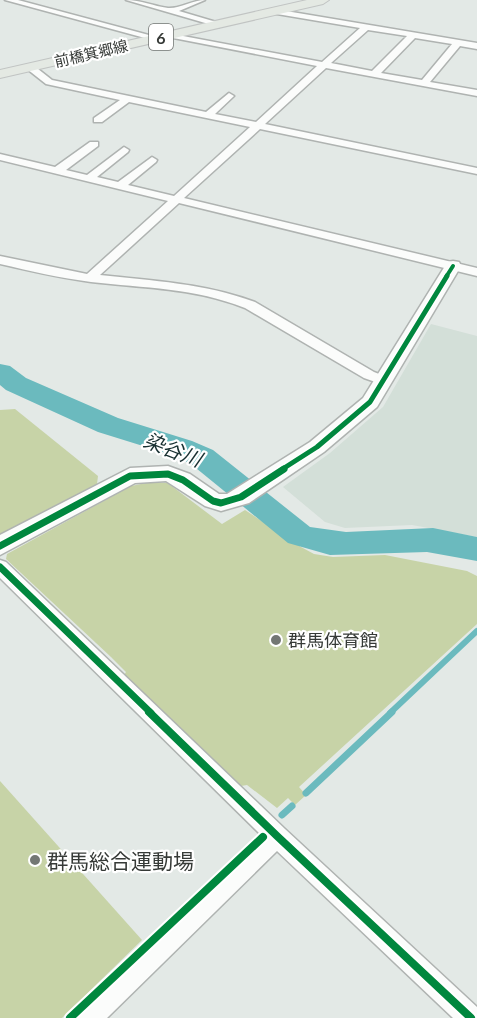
<svg xmlns="http://www.w3.org/2000/svg" width="477" height="1018" font-family="Lato,'Noto Sans JP',sans-serif">
	<style>
		.built { fill: #d3dfd8 }
		.green { fill: #c7d3a7 }
		.lines { fill: none; stroke-linecap: round; stroke-linejoin: round }
		.stream-far1 { stroke: #6bbabe; stroke-width: 6 }
		.stream { stroke: #6bbabe; stroke-width: 7 }
		.river { fill: #6bbabe; fill-rule: evenodd }
		.street-casing { stroke: #afb3b1; stroke-width: 3 }
		.secondary-casing { stroke: #afb3b1; stroke-width: 3 }
		.primary-casing { stroke: #c1c4c3; stroke-width: 2 }
		.street { fill: #fbfcfb; fill-rule: evenodd }
		.secondary { fill: #fbfcfb; fill-rule: evenodd }
		.primary { fill: #e4e9e3; fill-rule: evenodd }
		.cycleway-far3-casing { stroke: #fff; stroke-width: 6 }
		.cycleway-far2-casing { stroke: #fff; stroke-width: 8 }
		.cycleway-far1-casing { stroke: #fff; stroke-width: 10 }
		.cycleway-casing { stroke: #fff; stroke-width: 12 }
		.cycleway-far3 { stroke: #00873e; stroke-width: 4 }
		.cycleway-far2 { stroke: #00873e; stroke-width: 5 }
		.cycleway-far1 { stroke: #00873e; stroke-width: 7 }
		.cycleway { stroke: #00873e; stroke-width: 8 }
		.poi-dot { fill: #737774; stroke: #fff; stroke-width: 2 }
		.labels { text-anchor: middle; dominant-baseline: central; stroke-width: 4.5; stroke-linejoin: round; paint-order: stroke }
		.far-street-label { font-size: 15px; fill: #363a37; stroke: #fff }
		.shield { fill: #fff; stroke: #727573; stroke-width: 1.5 }
		.shield-label { font-size: 16px; font-weight: bold; fill: #363a37 }
		.poi-label { font-size: 18px; fill: #363a37; stroke: #fff; text-anchor: start }
		.water-label { font-size: 20px; font-style: italic; fill: #183031; stroke: #fff }
		.near-poi-label { font-size: 21px; fill: #363a37; stroke: #fff; text-anchor: start }
	</style>
	<rect width="100%" height="100%" fill="#e3e9e6"/>
	<!-- built -->
	<path class="built" d="M431 324 477 336V537L412 525 345 528 325 522 283 487 330 453 383 407Z"/>
	<!-- green -->
	<g class="green">
		<path d="M15 409 98 476 97 484 0 536V410Z"/>
		<path d="M151 482 167 483 173 487 222 524 245 510 301 547 314 554 333 557 385 555 467 571 477 576V624L299 787 306 795 295 805 288 798 277 808 247 785 241 786 124 675 126 672 111 657 6 559 7 554 131 486Z"/>
		<path d="M0 781 142 940 62 1018H0Z"/>
	</g>
	<g class="lines">
		<!-- stream-far1 -->
		<path class="stream-far1" d="M390 713 477 631"/>
		<!-- stream -->
		<g class="stream">
			<path d="M306 793 392 712"/>
			<path d="M282 815 292 806"/>
		</g>
		<!-- river -->
		<path class="river" d="M0 364 10 366 26 378 118 418 192 441 213 450 310 527 346 532 433 528 477 537V561L427 552 330 555 288 543 191 464 172 455 98 432 6 390 0 385Z"/>
		<!-- street casing -->
		<g class="street-casing">
			<g id="street">
				<path d="M5 0H18L160 38 156 41Z"/>
				<path d="M126 0C141 0 153 6 168 8 179 9 193 0 205 0L179 11 223 24 219 27Z"/>
				<path d="M274 9 477 43V49L460 46 430 82 477 90V96L326 68 265 124 477 168V174L260 129 184 198 477 268V276L179 203 100 275C153 281 204 283 255 302L374 372 389 378 391 381 389 384 384 385 364 378 245 308C195 288 144 288 91 282 60 278 30 271 0 264V256L87 274 168 201 0 160V154L55 167 90 142H98V146L66 170 87 175 124 147 129 150 128 152 97 177 118 182 152 157 157 160 156 162 128 185 174 196 250 127 129 102 102 122H94V118L120 100 46 84 27 69V65H33L52 80 206 112 229 93 234 96 215 114 256 122 317 66 163 36 167 33 322 62 360 28 271 13 270 11ZM368 30 407 36 372 71 331 63ZM415 38 452 44 422 80 381 73Z"/>
				<path d="M0 560 6 562 285 829 477 1007V1018H453L277 851 107 1018H76L80 1009 262 836 0 578Z"/>
			</g>
		</g>
		<!-- secondary casing -->
		<g class="secondary-casing">
			<path id="secondary" d="M453 261 459 262 461 266 377 407 324 452 249 503 221 511 205 506 166 481 135 483 0 555V535L130 468 168 466 190 474 219 494H227L310 442 363 398 445 266 447 262Z"/>
		</g>
		<!-- primary casing -->
		<g class="primary-casing">
			<path id="primary" d="M307 0H329L323 4 0 78V70Z"/>
		</g>
		<!-- street -->
		<use href="#street" class="street"/>
		<!-- secondary -->
		<use href="#secondary" class="secondary"/>
		<!-- primary -->
		<use href="#primary" class="primary"/>
		<!-- cycleway-far3 casing -->
		<g class="cycleway-far3-casing">
			<path id="cycleway-far3" d="M446 277 453 266"/>
		</g>
		<!-- cycleway-far2 casing -->
		<g class="cycleway-far2-casing">
			<path id="cycleway-far2" d="M281 470 317 447 370 402 447 276"/>
		</g>
		<!-- cycleway-far1 casing -->
		<g class="cycleway-far1-casing">
			<g id="cycleway-far1">
				<path d="M0 546 130 476 168 474 183 480 213 501 221 503 241 497 284 469"/>
				<path d="M0 567 151 713"/>
			</g>
		</g>
		<!-- cycleway casing -->
		<g class="cycleway-casing">
			<g id="cycleway">
				<path d="M149 712 277 836 471 1018"/>
				<path d="M70 1018 263 837"/>
			</g>
		</g>
		<!-- cycleway-far3 -->
		<use href="#cycleway-far3" class="cycleway-far3"/>
		<!-- cycleway-far2 -->
		<use href="#cycleway-far2" class="cycleway-far2"/>
		<!-- cycleway-far1 -->
		<use href="#cycleway-far1" class="cycleway-far1"/>
		<!-- cycleway -->
		<use href="#cycleway" class="cycleway"/>
	</g>
	<!-- markers -->
	<g class="poi-dot">
		<circle cx="276" cy="640" r="6"/>
		<circle cx="35" cy="860" r="6"/>
	</g>
	<g class="labels">
		<!-- far-street labels -->
		<g class="far-street-label">
			<text transform="translate(91 53) rotate(-13)">前橋箕郷線</text>
		</g>
		<!-- shield labels -->
		<rect class="shield" x="149" y="24" width="24" height="26" rx="4.5"/>
		<g class="shield-label">
			<text x="161" y="37">6</text>
		</g>
		<!-- poi labels -->
		<g class="poi-label">
			<text x="288" y="640">群馬体育館</text>
		</g>
		<!-- water labels -->
		<g class="water-label">
			<text transform="translate(173 449) rotate(21)">染谷川</text>
		</g>
		<!-- near-poi labels -->
		<g class="near-poi-label">
			<text x="47" y="860">群馬総合運動場</text>
		</g>
	</g>
</svg>
